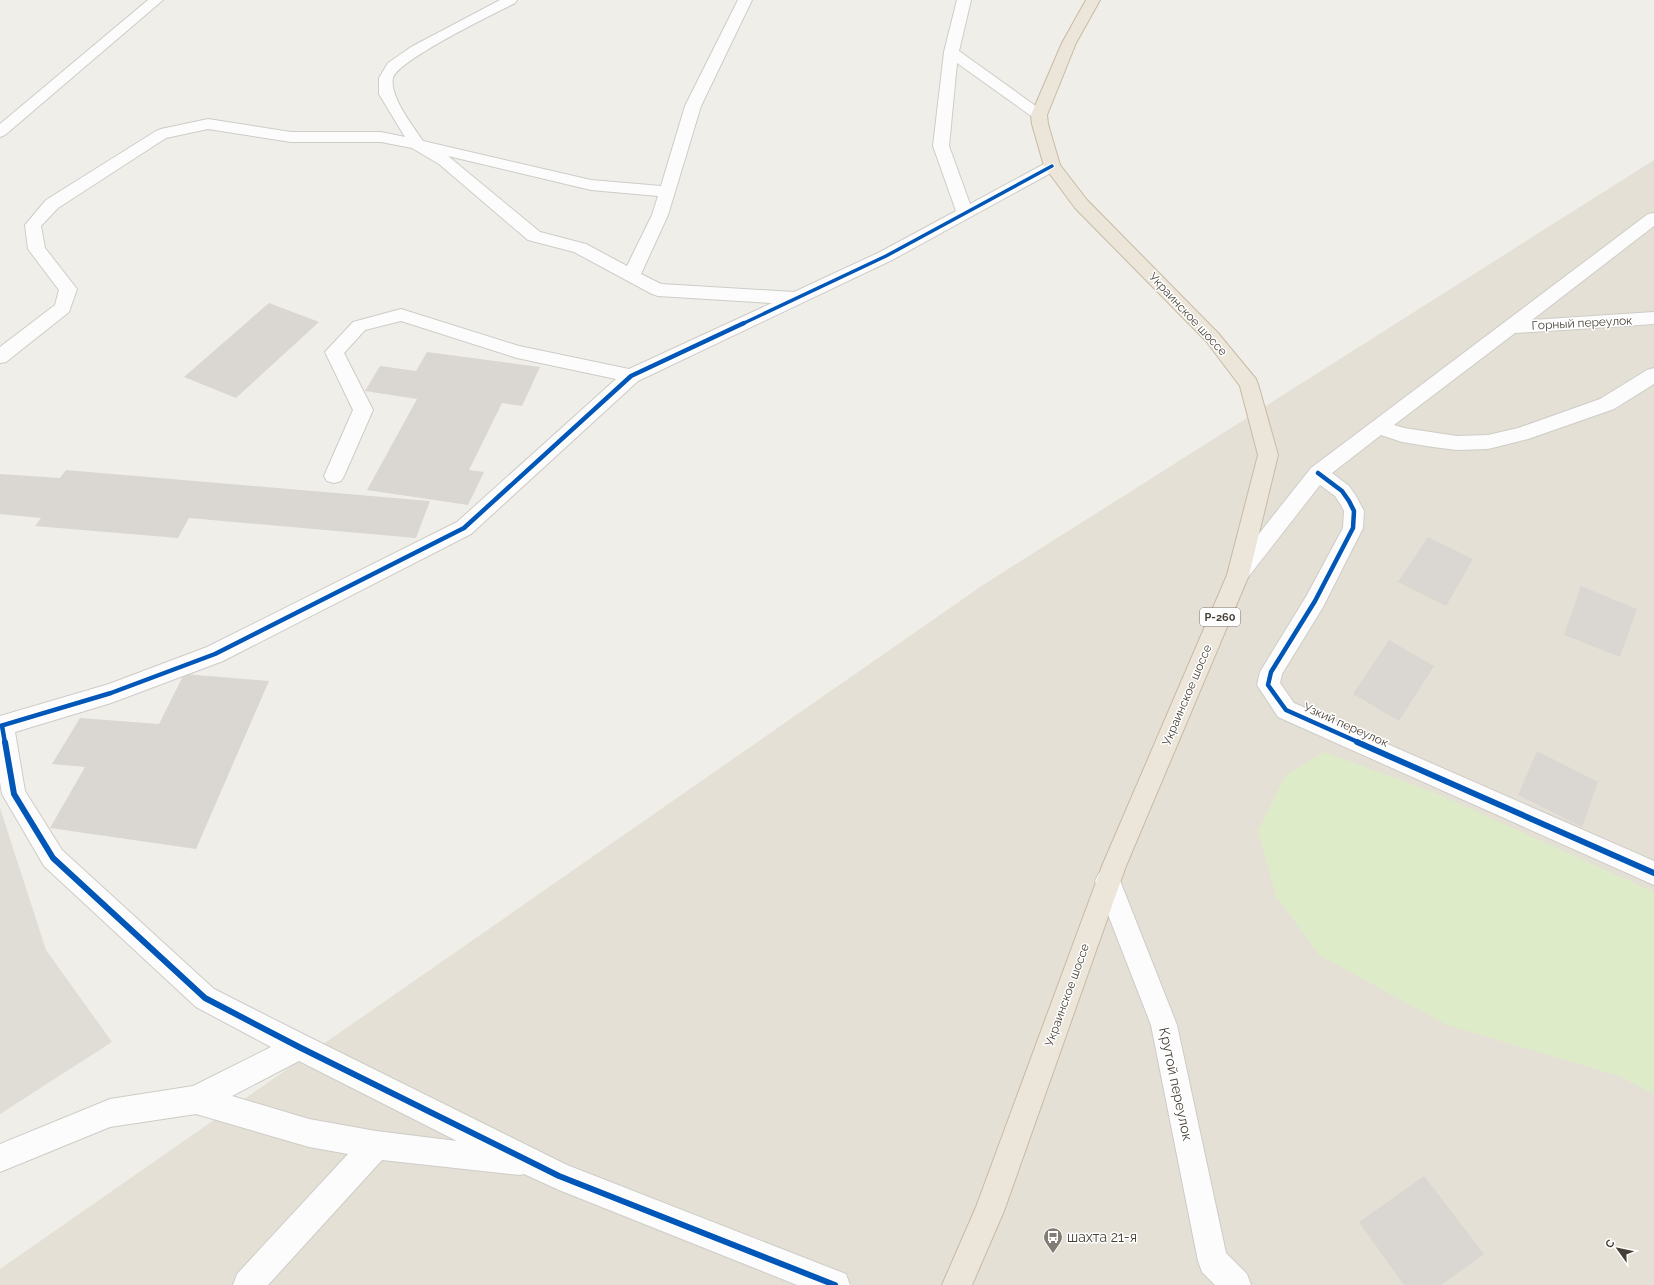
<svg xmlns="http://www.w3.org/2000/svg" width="1654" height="1285" font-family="Raleway,sans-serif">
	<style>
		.residential { fill: #e4e0d6 }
		.industrial { fill: #e0ddd7 }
		.green { fill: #deebc9 }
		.building { fill: #dad7d2 }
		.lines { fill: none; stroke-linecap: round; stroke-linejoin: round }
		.minor-casing { stroke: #ceccc7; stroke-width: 2 }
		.highway-casing { stroke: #c8baa4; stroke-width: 2 }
		.minor { fill: #fdfcfc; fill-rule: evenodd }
		.highway { fill: #ece5d9; fill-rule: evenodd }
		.cycleway-far2-casing { stroke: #fff; stroke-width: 5.5 }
		.cycleway-far1-casing { stroke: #fff; stroke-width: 7 }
		.cycleway-casing { stroke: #fff; stroke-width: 8 }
		.cycleway-far2 { stroke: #0057b8; stroke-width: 3.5 }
		.cycleway-far1 { stroke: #0057b8; stroke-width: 4.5 }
		.cycleway { stroke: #0057b8; stroke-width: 6 }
		.labels { text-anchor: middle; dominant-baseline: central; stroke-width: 3; stroke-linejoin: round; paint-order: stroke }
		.shield { fill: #fff; stroke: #7e7972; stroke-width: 1 }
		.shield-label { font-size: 11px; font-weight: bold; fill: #463f35 }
		.street-label { font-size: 12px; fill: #463f35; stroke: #fff }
		.near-street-label { font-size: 14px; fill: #463f35; stroke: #fff }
		.near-poi-label { font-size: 14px; fill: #463f35; stroke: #fff; text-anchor: start }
	</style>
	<rect width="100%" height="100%" fill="#f0eee9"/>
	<!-- residential -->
	<path class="residential" d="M1654 160V1285H0V1269L983 585Z"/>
	<!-- industrial -->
	<path class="industrial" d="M0 808 46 950 112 1042 0 1114Z"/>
	<!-- green -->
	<path class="green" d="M1324 752 1433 792 1654 892V1094L1619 1076 1447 1025 1319 955 1276 896 1258 831 1285 776Z"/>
	<!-- building -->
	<g class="building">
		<path d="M269 303 319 322 236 398 184 377Z"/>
		<path d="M427 352 540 367 522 406 502 403 469 470 484 472 468 505 367 490 417 399 365 391 380 366 416 371Z"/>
		<path d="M66 470 430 501 416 538 189 518 178 538 35 526 41 518 0 514V474L60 478Z"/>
		<path d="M1428 537 1473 559 1446 606 1398 582Z"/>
		<path d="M1581 586 1637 609 1620 657 1564 635Z"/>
		<path d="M1389 640 1434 666 1399 721 1353 694Z"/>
		<path d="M184 674 269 681 196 849 50 828 85 767 52 764 80 718 159 724Z"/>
		<path d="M1537 751 1598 782 1582 827 1518 795Z"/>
		<path d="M1424 1176 1484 1254 1441 1285H1404L1359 1222Z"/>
	</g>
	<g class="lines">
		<!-- minor casing -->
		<g class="minor-casing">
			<g id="minor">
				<path d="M148 0H163L5 135 0 137V124Z"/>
				<path d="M500 0H517L515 3C494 14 398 60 393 78 389 96 413 126 423 141L591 180 661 186 685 106 738 0H752L701 106 668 215 641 274 661 284 794 292 880 252 956 211 933 146 944 52 957 0H971L959 51 1044 112 1047 115 1044 118 1039 120 1034 118 957 63 949 146 970 204 1046 163 1052 161 1058 163 1060 166 1058 169 892 260 638 381 471 534 223 661 111 703 15 732 25 791 62 850 214 989 309 1037 567 1165 846 1274 850 1285H797L559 1190 524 1174 520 1175 382 1160 268 1285H233L237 1274 348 1154 309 1147 196 1114 110 1127 0 1172V1144L110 1099 193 1086 271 1047 196 1007 44 866 2 794 0 782V716L109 684 207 647 457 522 616 379 517 358 401 321 365 330 344 353 373 410 344 476 341 481 334 483 327 481 324 476 353 410 325 352 353 322 401 309 519 346 629 369 772 303 658 296 652 294 574 252 528 240 439 164 412 148 381 142H291L208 129 166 138 58 208 41 226 45 248 77 289 69 312 6 362 0 363V347L55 305 59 290 28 249 25 225 46 200 156 131 161 129 208 119 291 132H381L405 137 379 94V78L388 63 411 47ZM448 156 591 190 658 196 652 215 627 266 586 244 540 232ZM299 1061 457 1141 376 1131 309 1119 232 1096Z"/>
				<path d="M1654 213V226L1532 320 1654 312V324L1515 333 1394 425 1404 428 1457 436 1488 435 1518 428 1600 399 1647 370 1654 368V384L1614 409 1528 439 1488 449 1457 450 1433 447 1402 442 1381 435 1332 473 1349 486 1356 496 1364 511 1363 528 1323 607 1282 674 1280 683 1294 703 1654 861V885L1278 717 1257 685 1260 672 1307 595 1343 528 1344 511 1341 505 1335 496 1320 485 1245 581 1238 583 1231 581 1227 575 1231 569 1311 468 1648 214Z"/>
				<path d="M1108 869 1117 873 1177 1025 1226 1253 1247 1274 1251 1285H1215L1202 1272 1198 1261 1151 1025 1095 881 1099 873Z"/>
			</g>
		</g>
		<!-- highway casing -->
		<g class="highway-casing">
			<path id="highway" d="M1086 0H1100L1076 43 1047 115 1048 124 1060 165 1087 200 1218 333 1256 379 1258 384 1278 455 1249 575 1126 866 1004 1211 972 1285H942L976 1207 1102 866 1227 575 1258 455 1240 386 1206 341 1075 208 1044 166 1032 124 1031 115 1062 43Z"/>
		</g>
		<!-- minor -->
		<use href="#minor" class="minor"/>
		<!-- highway -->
		<use href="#highway" class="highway"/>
		<!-- cycleway-far2 casing -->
		<g class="cycleway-far2-casing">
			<path id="cycleway-far2" d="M742 324 886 256 1052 166"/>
		</g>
		<!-- cycleway-far1 casing -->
		<g class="cycleway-far1-casing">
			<g id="cycleway-far1">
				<path d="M1318 473 1342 491 1349 501 1354 511 1353 528 1315 601 1271 672 1268 685 1286 710 1360 743"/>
				<path d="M0 726 111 693 215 654 464 528 631 376 744 323"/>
				<path d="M2 726 5 743"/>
			</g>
		</g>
		<!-- cycleway casing -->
		<g class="cycleway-casing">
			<g id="cycleway">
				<path d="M5 742 14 794 53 858 205 998 299 1047 559 1176 835 1285"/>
				<path d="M1357 742 1654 873"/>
			</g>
		</g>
		<!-- cycleway-far2 -->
		<use href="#cycleway-far2" class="cycleway-far2"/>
		<!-- cycleway-far1 -->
		<use href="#cycleway-far1" class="cycleway-far1"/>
		<!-- cycleway -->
		<use href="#cycleway" class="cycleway"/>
	</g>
	<!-- icons -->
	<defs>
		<g id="bus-pin" transform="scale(1)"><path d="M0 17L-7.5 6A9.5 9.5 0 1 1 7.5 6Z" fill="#827c74" stroke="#fff"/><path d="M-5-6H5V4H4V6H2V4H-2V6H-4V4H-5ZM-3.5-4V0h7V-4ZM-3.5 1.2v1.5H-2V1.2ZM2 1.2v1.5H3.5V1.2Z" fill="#fff"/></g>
	</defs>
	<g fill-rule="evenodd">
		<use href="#bus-pin" x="1053" y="1237"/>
	</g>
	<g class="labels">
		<!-- shield labels -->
		<rect class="shield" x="1200" y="608" width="40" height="18" rx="3"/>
		<g class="shield-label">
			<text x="1220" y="617">Р-260</text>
		</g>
		<!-- street labels -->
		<g class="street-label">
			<text transform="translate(1188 314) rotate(47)">Украинское шоссе</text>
			<text transform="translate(1582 323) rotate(-3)">Горный переулок</text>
			<text transform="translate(1187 695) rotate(-67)">Украинское шоссе</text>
			<text transform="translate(1346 725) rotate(24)">Узкий переулок</text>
			<text transform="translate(1067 995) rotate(-70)">Украинское шоссе</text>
		</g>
		<!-- near-street labels -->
		<g class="near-street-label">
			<text transform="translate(1176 1084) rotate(78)">Крутой переулок</text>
		</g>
		<!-- near-poi labels -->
		<g class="near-poi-label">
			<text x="1067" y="1237">шахта 21-я</text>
		</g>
	</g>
	<!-- north arrow -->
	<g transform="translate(1618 1249) rotate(303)" stroke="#ffffff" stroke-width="3" paint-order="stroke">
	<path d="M0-3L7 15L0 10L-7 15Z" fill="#463f35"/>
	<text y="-6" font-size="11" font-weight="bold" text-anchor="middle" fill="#463f35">С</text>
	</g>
</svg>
